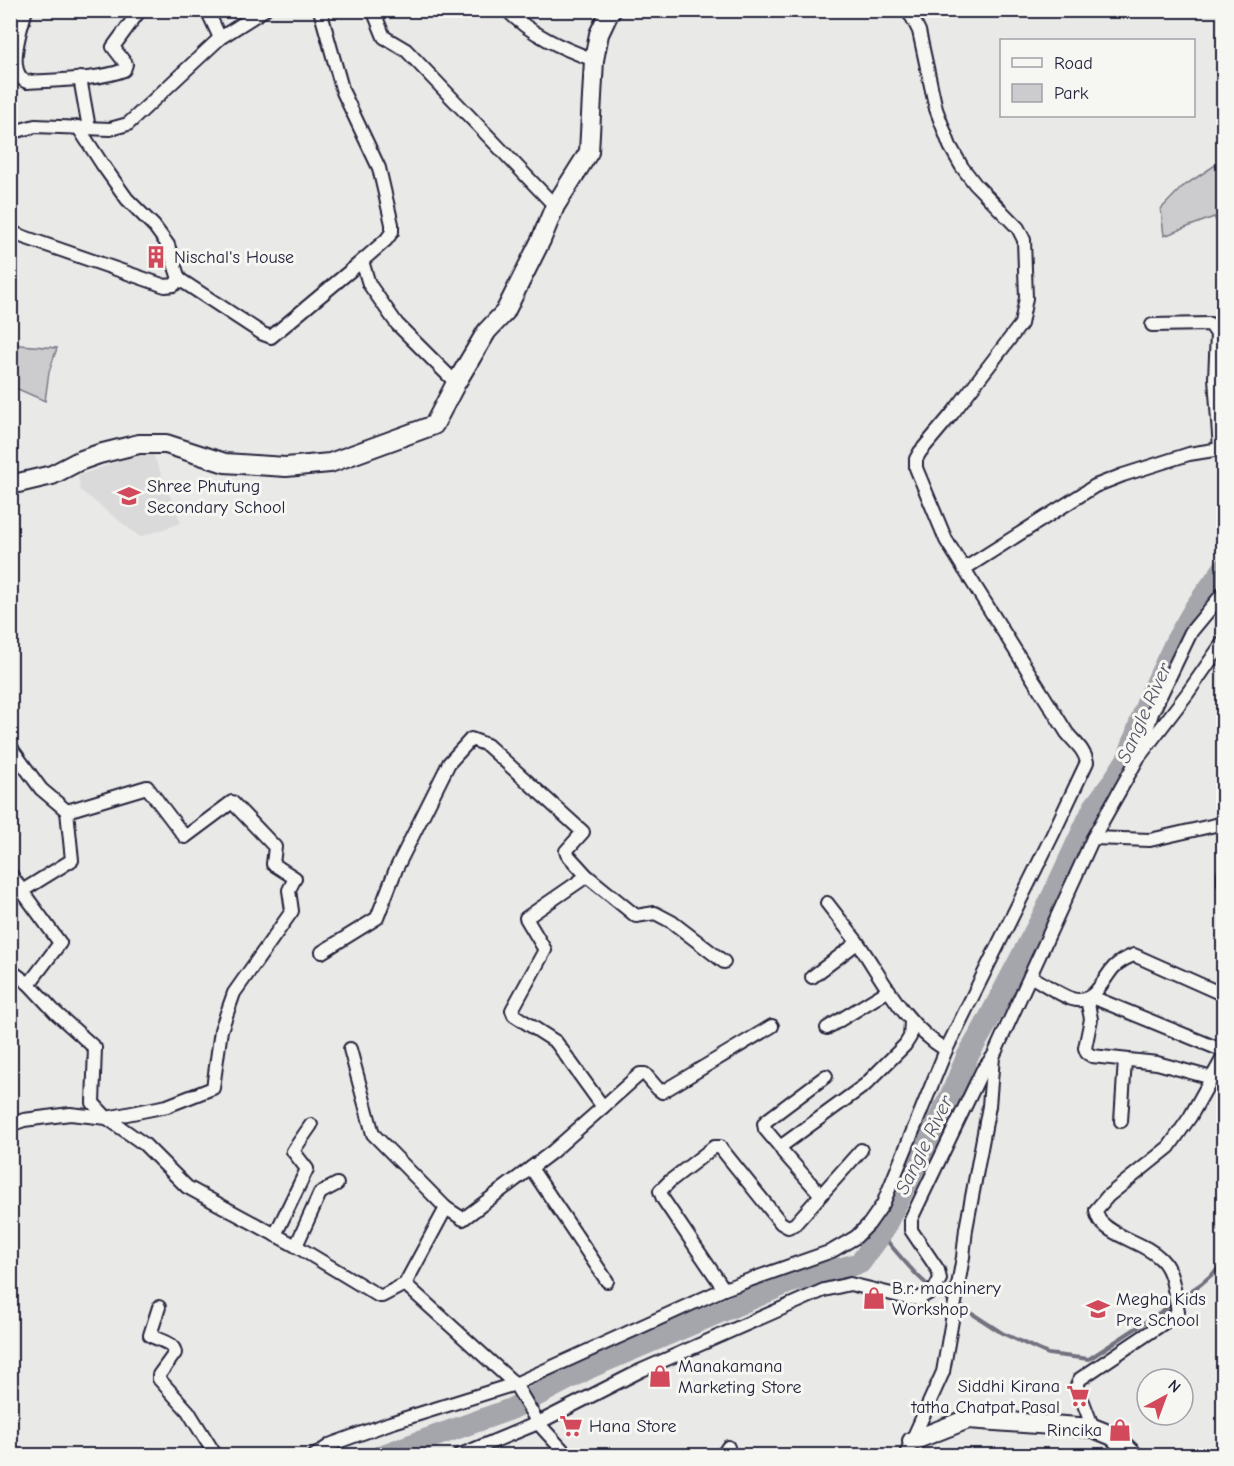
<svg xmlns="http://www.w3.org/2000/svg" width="1234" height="1466" font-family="'Comic Neue',sans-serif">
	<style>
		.built { fill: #dadada }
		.green { fill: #ccccce; stroke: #777784; stroke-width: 1.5 }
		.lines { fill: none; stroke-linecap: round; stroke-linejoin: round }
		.stream { stroke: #71717f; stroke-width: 4 }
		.river { stroke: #a5a5ac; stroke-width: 22 }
		.street-casing { stroke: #22223b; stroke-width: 16 }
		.secondary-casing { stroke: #22223b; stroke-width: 22 }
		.street { stroke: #f6f6f2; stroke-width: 12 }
		.secondary { stroke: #f6f6f2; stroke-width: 18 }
		.labels { text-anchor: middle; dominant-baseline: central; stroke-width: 6; stroke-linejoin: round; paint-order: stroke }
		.poi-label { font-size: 18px; fill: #22223b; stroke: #f6f6f2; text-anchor: start }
		.water-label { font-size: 20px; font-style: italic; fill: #565668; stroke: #f6f6f2 }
	</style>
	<rect width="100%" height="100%" fill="#e9e9e7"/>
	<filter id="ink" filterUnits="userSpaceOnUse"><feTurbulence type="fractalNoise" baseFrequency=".0167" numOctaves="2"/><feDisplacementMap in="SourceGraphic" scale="12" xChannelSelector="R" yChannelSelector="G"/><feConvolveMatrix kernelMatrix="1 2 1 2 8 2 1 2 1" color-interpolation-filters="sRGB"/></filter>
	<g filter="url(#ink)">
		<!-- built -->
		<path class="built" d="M153 454 181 523 140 537 80 490 78 476 133 456Z"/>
		<!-- green -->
		<g class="green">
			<path d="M1223 160V232L1214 217 1164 236 1161 209 1182 187Z"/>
			<path d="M11 341 20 345 57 348 49 372 45 401 11 386Z"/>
		</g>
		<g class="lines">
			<!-- stream -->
			<g class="stream">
				<path d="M881 1234C902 1258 923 1287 952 1302"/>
				<path d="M1179 1299 1201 1284 1224 1264"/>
				<path d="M959 1305 1002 1333 1048 1354 1089 1359 1173 1304"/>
			</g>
			<!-- river -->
			<path class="river" d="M380 1456 511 1409 589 1368 788 1283 860 1263 881 1234 952 1093 967 1057 984 1028 1046 910 1094 807 1112 783 1128 758 1147 703 1176 641 1195 608 1224 568"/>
			<!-- street casing -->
			<g class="street-casing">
				<g id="street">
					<path d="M26 10C21 28 5 73 27 82 55 80 99 80 124 70L126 64 113 47 140 10"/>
					<path d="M207 10 220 38"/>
					<path d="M320 10 343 92 379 168 392 224V232L386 240 362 261 369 284 397 324 456 383"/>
					<path d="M373 10 384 37 406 50 555 206"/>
					<path d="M507 10C531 35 562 48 594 60"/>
					<path d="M80 78 89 128"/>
					<path d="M78 127 102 164 127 199 154 226 168 245 179 279"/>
					<path d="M10 133 35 126 110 129 128 124 220 38 264 10"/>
					<path d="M10 231 18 235 165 286 174 285 179 279 263 334 271 337 362 261"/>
					<path d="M964 569 1095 486 1123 475 1189 454 1220 449 1215 378 1217 334 1210 324 1152 325"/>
					<path d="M10 744 14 752 41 789 67 811"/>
					<path d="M1141 749 1152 713 1191 632 1224 592"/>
					<path d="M1093 838 1150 840 1224 823"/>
					<path d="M10 873 22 891 72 860 67 811 147 787 185 837 232 802 275 847 273 864 295 878 289 890 292 911 234 993 221 1030 213 1088 167 1106 107 1118 70 1114 24 1120 10 1125"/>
					<path d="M1224 874V883"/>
					<path d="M587 876 636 916 655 913 672 922 724 962"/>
					<path d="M22 891 60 943 29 984"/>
					<path d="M827 903C837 916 848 930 858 943 885 983 904 1024 946 1050"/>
					<path d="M10 970 29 984 56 1013 95 1048 93 1103 107 1118 144 1144 187 1187 242 1217 296 1246 379 1296H382L405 1284 446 1208 463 1219 552 1152 603 1107 556 1042 514 1015 512 1010 545 950 526 918 587 876 567 854 566 851 583 832 487 745 471 739 449 763 396 869 377 918 322 952"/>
					<path d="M1030 976C1043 983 1058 994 1072 999 1094 1006 1102 980 1114 967 1120 961 1126 958 1134 955L1224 995"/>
					<path d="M812 977 857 943"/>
					<path d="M1092 997 1224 1051"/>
					<path d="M1087 999 1091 1019 1085 1048 1087 1053 1092 1056 1157 1063 1212 1078"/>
					<path d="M827 1028 889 990"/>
					<path d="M350 1049 373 1134 446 1208"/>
					<path d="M603 1107 640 1074H645L658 1089 662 1092 772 1026"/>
					<path d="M1121 1121 1125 1060"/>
					<path d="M780 1147 765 1129 764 1124 766 1121 826 1076"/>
					<path d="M531 1168 607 1281"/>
					<path d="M821 1195 783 1152 780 1147 865 1085 905 1045 910 1037 911 1022"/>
					<path d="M275 1235 307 1169 293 1151 311 1125"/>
					<path d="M296 1246 320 1193 337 1184"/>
					<path d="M405 1284 515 1384 538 1423 568 1456"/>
					<path d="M724 1289 663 1199 660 1191 670 1181 714 1147H720L781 1223 788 1227 795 1224 861 1150"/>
					<path d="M159 1307 150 1335C159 1341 174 1342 175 1353L159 1375V1379L188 1411 216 1456"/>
					<path d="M1093 1428 1077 1386 1080 1379 1174 1316 1178 1311C1174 1293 1174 1272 1161 1259 1144 1242 1117 1239 1101 1222 1098 1219 1097 1215 1096 1210L1108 1196 1169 1147 1190 1117 1224 1056"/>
					<path d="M314 1456 332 1444 390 1423 515 1384 724 1289 832 1251 856 1237 869 1224 883 1204 946 1050 1052 836 1087 762C1084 749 1075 743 1067 733L946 540 916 468V459L920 452 952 414 1021 324 1026 298 1024 240 1018 228 975 184 962 167 950 146 936 109 919 31 912 17 906 10"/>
					<path d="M458 1456 538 1423 642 1370 824 1290 850 1284 904 1297 918 1299 934 1290 940 1279 938 1270 911 1230V1219L982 1071 992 1058"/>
					<path d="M722 1456 728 1447"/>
					<path d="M905 1456 943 1372 963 1257 966 1229 989 1106 993 1057 1093 838 1138 758 1187 694 1224 641"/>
				</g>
			</g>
			<!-- secondary casing -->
			<g class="secondary-casing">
				<g id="secondary">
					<path d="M10 485 52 475 79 461 99 454 139 444H166L225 463 286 467 330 463 434 425 456 383 487 331 505 312 541 240 555 206 589 152 594 60 599 34 608 15 612 10"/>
					<path d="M912 1441 968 1419 1093 1428 1113 1436 1134 1456"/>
				</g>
			</g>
			<!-- street -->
			<use href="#street" class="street"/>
			<!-- secondary -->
			<use href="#secondary" class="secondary"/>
		</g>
	</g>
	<!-- icons -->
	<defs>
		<g id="building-bare" transform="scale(1.8)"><path d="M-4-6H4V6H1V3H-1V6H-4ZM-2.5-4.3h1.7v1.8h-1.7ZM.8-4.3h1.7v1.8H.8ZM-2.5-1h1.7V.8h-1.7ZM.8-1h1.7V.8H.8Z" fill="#d1495b" stroke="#f6f6f2" stroke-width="2.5" paint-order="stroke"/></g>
		<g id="school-bare" transform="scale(1.8)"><path d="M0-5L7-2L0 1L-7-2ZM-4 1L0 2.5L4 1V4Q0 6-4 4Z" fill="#d1495b" stroke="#f6f6f2" stroke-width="2.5" paint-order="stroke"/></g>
		<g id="shop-bare" transform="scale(1.8)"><path d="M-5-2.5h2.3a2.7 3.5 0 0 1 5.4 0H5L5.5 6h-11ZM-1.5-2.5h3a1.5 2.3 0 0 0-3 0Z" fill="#d1495b" stroke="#f6f6f2" stroke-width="2.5" paint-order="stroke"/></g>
		<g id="supermarket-bare" transform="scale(1.8)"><path d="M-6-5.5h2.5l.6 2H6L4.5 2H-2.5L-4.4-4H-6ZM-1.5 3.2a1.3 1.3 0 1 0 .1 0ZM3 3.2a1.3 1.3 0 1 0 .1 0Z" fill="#d1495b" stroke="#f6f6f2" stroke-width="2.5" paint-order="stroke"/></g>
	</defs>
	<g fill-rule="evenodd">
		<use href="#building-bare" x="156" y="257"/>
		<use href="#school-bare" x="129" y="496"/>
		<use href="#shop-bare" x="874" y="1298"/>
		<use href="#school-bare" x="1098" y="1309"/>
		<use href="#shop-bare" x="660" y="1376"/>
		<use href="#supermarket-bare" x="1078" y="1396"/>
		<use href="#supermarket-bare" x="571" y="1426"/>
		<use href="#shop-bare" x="1120" y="1430"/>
	</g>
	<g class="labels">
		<!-- poi labels -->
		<g class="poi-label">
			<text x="174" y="257">Nischal's House</text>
			<text x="147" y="486">Shree Phutung<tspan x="147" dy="21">Secondary School</tspan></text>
			<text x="892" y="1288">B.r. machinery<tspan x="892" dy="21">Workshop</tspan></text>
			<text x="1116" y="1299">Megha Kids<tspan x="1116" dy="21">Pre School</tspan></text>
			<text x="678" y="1366">Manakamana<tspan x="678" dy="21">Marketing Store</tspan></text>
			<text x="1060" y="1386" text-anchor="end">Siddhi Kirana<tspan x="1060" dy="21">tatha Chatpat Pasal</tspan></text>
			<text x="589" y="1426">Hana Store</text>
			<text x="1102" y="1430" text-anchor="end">Rincika</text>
		</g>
		<!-- water labels -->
		<g class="water-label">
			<text transform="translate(1144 713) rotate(-66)">Sangle River</text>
			<text transform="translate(924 1145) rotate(-64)">Sangle River</text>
		</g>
	</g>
	<!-- margin -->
	<rect width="1234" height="1466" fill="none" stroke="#f6f6f2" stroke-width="36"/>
	<rect x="18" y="18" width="1198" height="1430" fill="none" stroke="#22223b" stroke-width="2" filter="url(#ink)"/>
	<!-- legend -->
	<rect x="1000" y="39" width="195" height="78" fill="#f6f6f2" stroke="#a1a1a9" stroke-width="1.5"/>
	<rect x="1012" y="58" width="30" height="9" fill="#f6f6f2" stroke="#a1a1a9" stroke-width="1.5"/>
	<text x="1054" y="69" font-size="18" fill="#22223b">Road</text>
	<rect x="1012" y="84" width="30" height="18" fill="#ccccce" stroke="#a1a1a9" stroke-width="1.5"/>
	<text x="1054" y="99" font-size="18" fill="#22223b">Park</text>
	<!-- north arrow -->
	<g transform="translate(1165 1397) rotate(41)"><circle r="28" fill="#f6f6f2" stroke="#a1a1a9" stroke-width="1.5"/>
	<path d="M0-4.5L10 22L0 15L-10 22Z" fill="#d1495b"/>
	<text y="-9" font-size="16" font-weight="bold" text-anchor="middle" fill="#22223b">N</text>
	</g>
</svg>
